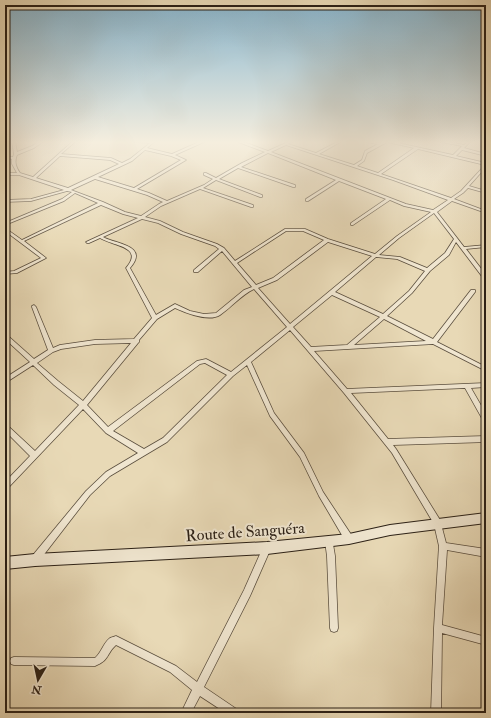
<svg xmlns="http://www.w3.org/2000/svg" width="491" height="718" font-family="'IM FELL Double Pica',serif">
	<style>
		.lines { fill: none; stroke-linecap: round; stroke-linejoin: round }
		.street-casing { stroke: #5a4e3e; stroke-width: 1.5 }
		.secondary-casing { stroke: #2b2016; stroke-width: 2 }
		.street { fill: #f0e6d0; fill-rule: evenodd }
		.secondary { fill: #f0e6d0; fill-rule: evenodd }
		.labels { text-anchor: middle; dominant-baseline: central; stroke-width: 4; stroke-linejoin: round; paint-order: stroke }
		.near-street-label { font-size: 16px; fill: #2b2016; stroke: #f0e6d0 }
	</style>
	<rect width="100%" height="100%" fill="#e8d9b6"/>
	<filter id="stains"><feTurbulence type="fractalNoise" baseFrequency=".005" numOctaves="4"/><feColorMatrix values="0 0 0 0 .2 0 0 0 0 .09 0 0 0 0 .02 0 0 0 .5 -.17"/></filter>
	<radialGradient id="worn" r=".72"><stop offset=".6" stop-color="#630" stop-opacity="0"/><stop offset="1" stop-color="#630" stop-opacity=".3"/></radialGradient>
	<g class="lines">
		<!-- street casing -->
		<g class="street-casing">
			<g id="street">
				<path d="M12 141H15L17 152 32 146 40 141H44L34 148 17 155C14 162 16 167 20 173L33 177 73 141H76L61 154 111 158 122 163 130 159 150 143 135 142 134 141H155L147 148 172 154 201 141H204V142L175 155 186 160 137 189 149 193 167 201 204 185 213 179 204 175V173H206L216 178 242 163 265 152 238 142V141H241L268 151 290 141H293L288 144 316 153 339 141H342L319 154 354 165 362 160 365 151 378 144 366 142V141L381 143 385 141H389L453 155 462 146 441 142V141H445L464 145 469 141H471L464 148 486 154V156L462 150 456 156 486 163V167L469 186 486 191V193L468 188 463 193 454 199 486 211V213L452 201 437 212 464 247 486 245V247L466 249 486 275V279H484L456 242 449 255 430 271 412 293 387 316 433 339 471 290H475V292L437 342 486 367V371L433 344 314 351 347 389 486 383V387L471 388 486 414V423L484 422 465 388 351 393 388 439 486 436V442L393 445 396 449 440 520 446 543 486 549V557L447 550 442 625 486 637V645L442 633 441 713H431L434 628 439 546 434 524 392 453 344 393 290 330 251 362 274 413 304 453 323 492 352 536 353 539 352 542 349 543 346 542 319 496 300 457 270 416 247 365 233 376 167 442 110 476 90 495 39 561 36 562 33 561 32 558 33 555 86 491 106 472 138 453 106 433 83 409 7 489 5 490V482L30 456 5 431V424L7 425 35 451 79 405 54 385 33 365 5 383V378L30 362 5 339V334L7 335 34 359 48 350 32 307V306L34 305 36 307 53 348 60 345 95 340 134 339 152 318 126 268C145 246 112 246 100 238L89 243H87L86 242 138 218 123 214 101 205 24 241 46 258 17 273 5 274V272L14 271 41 258 5 231V228L22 240 98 203 75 193 64 201 5 225V223L62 199 72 192 67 191 31 201 5 202V200L31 199 64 190 19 175H5V173H17L12 164V159L5 158V156L13 157 14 154ZM387 142 414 148 378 173 357 166 364 161 367 153ZM286 145 393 180 448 200 433 210 406 204 271 152ZM418 149 485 165 461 191 451 198 381 174ZM145 150 171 156 181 160 134 188 98 177 132 161ZM268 153 336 180 306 199V201H308L339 181 386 199 351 223V225H353L390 200 404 206 431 212 397 236 375 254 328 239 305 229H285L235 261 224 248 217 244 183 232 160 221 145 217 161 206 200 189 251 207H253V205L203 188 216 180 260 197H262V195L219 179 238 168 293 187H295V185L241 167ZM60 156 110 160 119 164 68 188 36 178ZM95 179 147 195 163 202 159 204 141 216 125 212 103 202 71 190ZM434 213 454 239 445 253 427 268 400 257 379 255 399 238ZM142 219 158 223 181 234 215 246 219 249 194 270V272H198L222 251 252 287 244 290 216 313 204 314 190 311 175 304 156 315 130 268C150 245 115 244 103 237ZM286 231H303L324 240 273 278 256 285 237 263ZM328 242 372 256 290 324 258 288 277 280ZM376 257 397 259 425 271 409 291 383 314 335 292ZM254 289 287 327 231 372 208 360 206 359 197 361 108 427 87 405 138 343 139 342V340L157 319 175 308C186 313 209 322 220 315 232 307 241 295 254 289ZM332 295 380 317 347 345 311 347 293 327ZM384 319 426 341 354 345ZM131 343 83 401 58 381 37 363 53 352 61 349 95 344ZM205 363 227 375 163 438 144 449 113 431 200 364Z"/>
				<path d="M482 141H486V142H483Z"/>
				<path d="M329 537 332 538 335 556 338 628 337 631 334 632 331 631 330 628 327 556 325 541 326 538Z"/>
				<path d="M267 544 270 545 271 548 250 596 204 687 238 710 240 713H226L200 696 191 713H181L192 690 170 672 116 645C106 654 110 660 95 666L14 665 11 664 10 661 11 658 14 657 95 658C102 652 103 643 110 638 110 638 116 636 116 636L176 666 197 682 244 590 264 545Z"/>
			</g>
		</g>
		<!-- secondary casing -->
		<g class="secondary-casing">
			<path id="secondary" d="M486 513V523L390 535 349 544 267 554 35 566 5 569V557L35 554 267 542 349 534 390 525Z"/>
		</g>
		<!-- street -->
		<use href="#street" class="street"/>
		<!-- secondary -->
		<use href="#secondary" class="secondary"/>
	</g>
	<!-- sky -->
	<linearGradient id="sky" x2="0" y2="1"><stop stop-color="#87b6d0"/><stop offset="0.59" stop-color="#f5eede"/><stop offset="1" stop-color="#f5eede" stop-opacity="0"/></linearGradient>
	<rect width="491" height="241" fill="url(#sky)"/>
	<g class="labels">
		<!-- near-street labels -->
		<g class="near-street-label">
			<text transform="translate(245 532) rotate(-4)">Route de Sanguéra</text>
		</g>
	</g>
	<!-- margin -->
	<rect width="491" height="718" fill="none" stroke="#e8d9b6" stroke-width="20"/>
	<rect x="6" y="6" width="479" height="706" fill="none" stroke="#2b2016" stroke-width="2"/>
	<rect x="10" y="10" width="471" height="698" fill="none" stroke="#2b2016"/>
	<!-- north arrow -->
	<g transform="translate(38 680) rotate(189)" stroke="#f0e6d0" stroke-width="3" paint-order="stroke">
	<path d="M0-3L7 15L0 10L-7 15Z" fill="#2b2016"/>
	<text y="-6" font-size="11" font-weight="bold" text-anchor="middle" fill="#2b2016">N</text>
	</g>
	<rect width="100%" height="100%" filter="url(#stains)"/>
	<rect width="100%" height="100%" fill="url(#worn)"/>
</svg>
